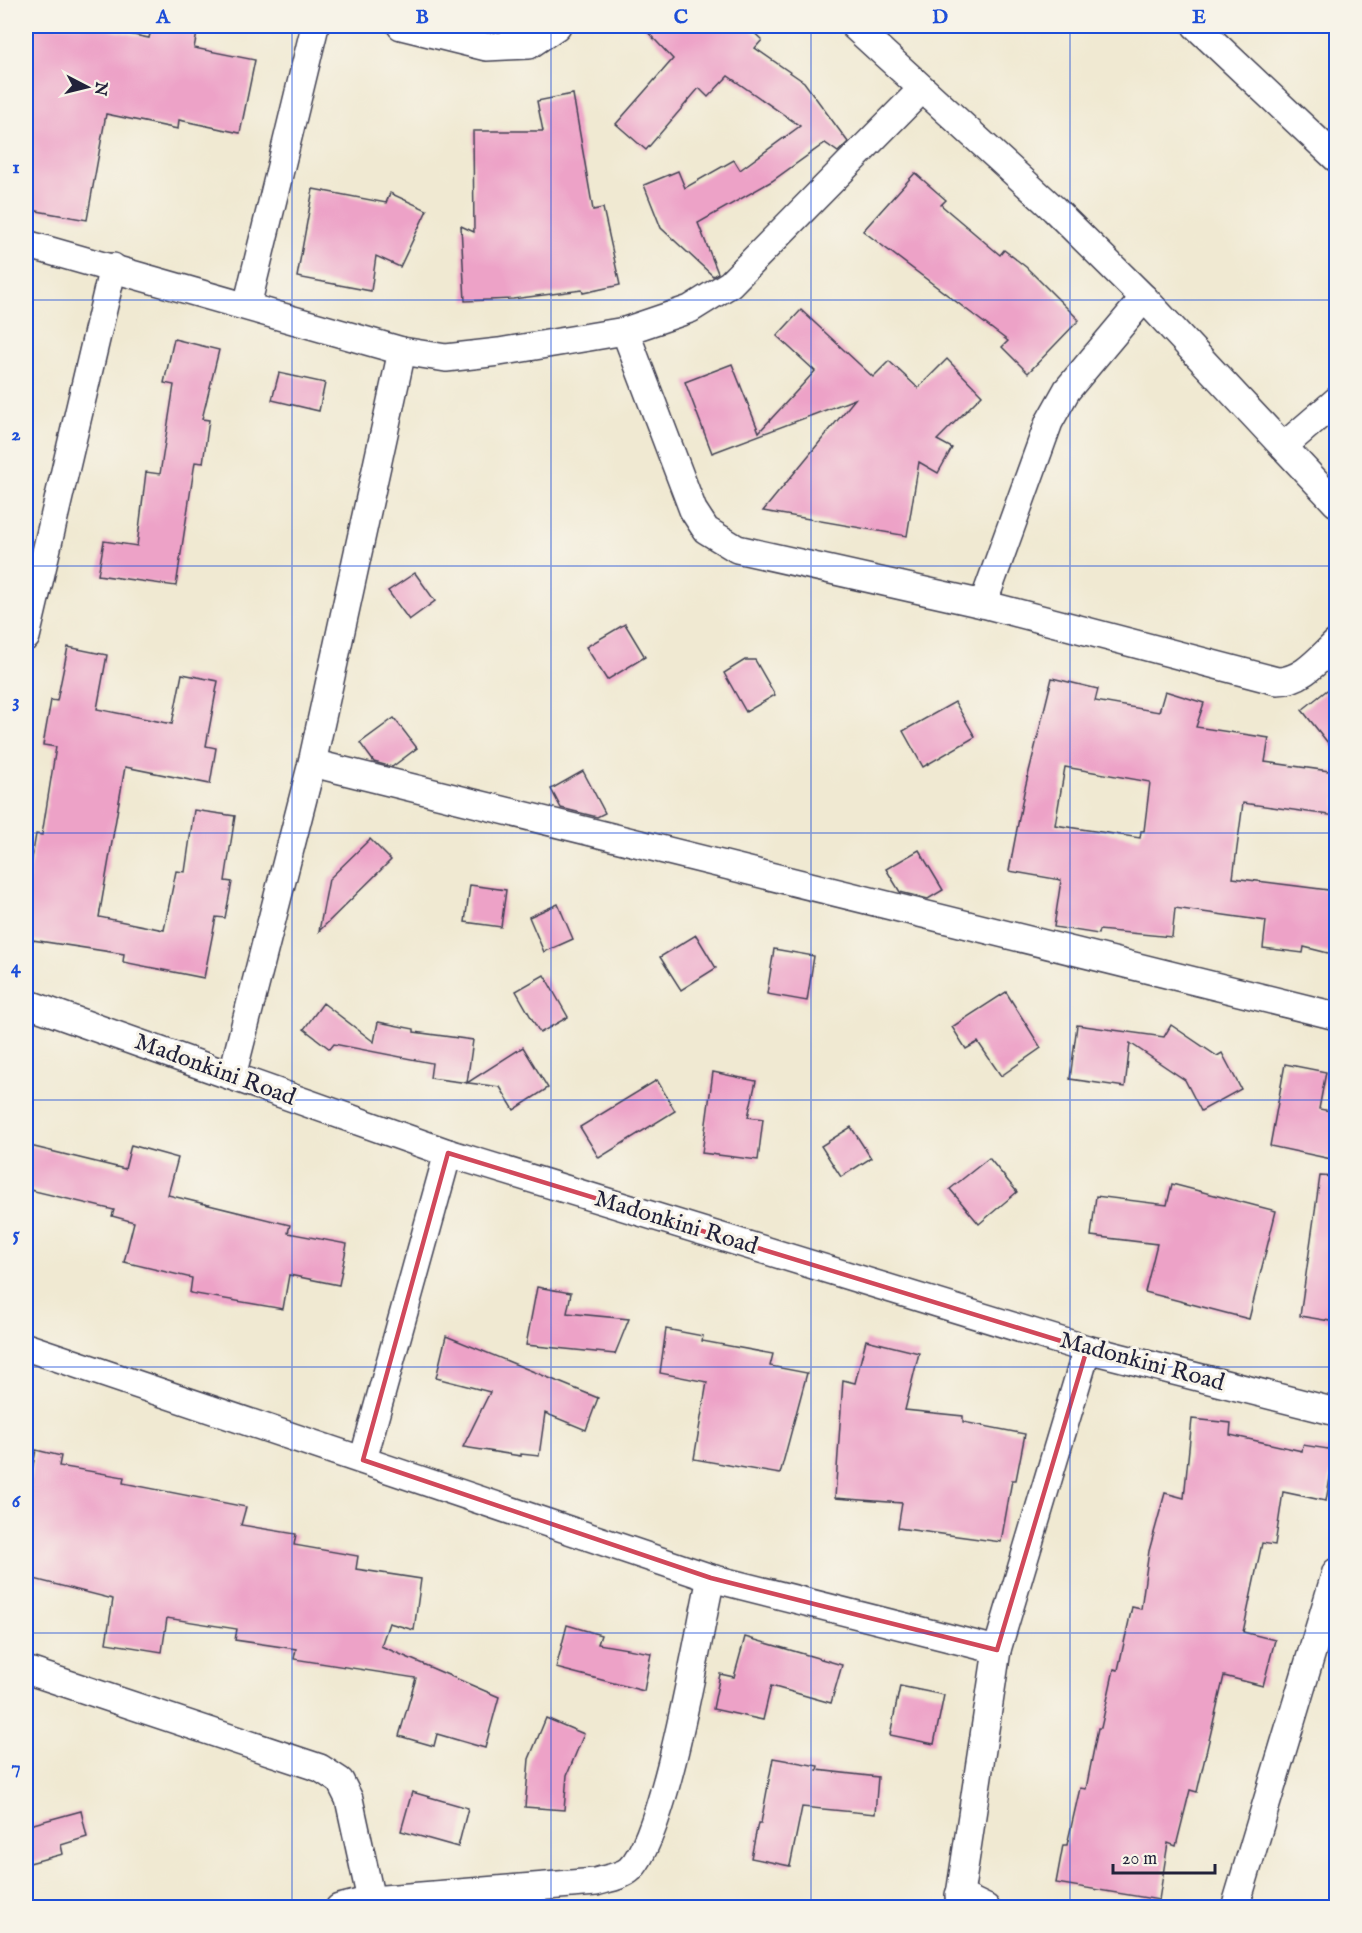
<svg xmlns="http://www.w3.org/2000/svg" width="1362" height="1933" font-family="'IM FELL English',serif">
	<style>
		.building { fill: #eda2c7; fill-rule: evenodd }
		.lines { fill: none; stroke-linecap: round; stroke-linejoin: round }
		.street-casing { stroke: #414052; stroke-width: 30 }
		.street { stroke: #fff; stroke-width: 27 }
		.marked { fill: none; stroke: #d1495b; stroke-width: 4.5; stroke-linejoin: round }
		.grid { fill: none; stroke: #1d4ed8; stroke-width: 1.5; stroke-opacity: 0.55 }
		.labels { text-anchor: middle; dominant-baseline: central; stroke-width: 6; stroke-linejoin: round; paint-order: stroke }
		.street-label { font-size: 24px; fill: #22223b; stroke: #f7f3e8 }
		.neatline { fill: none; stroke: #1d4ed8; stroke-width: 2 }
		.grid-label { font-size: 20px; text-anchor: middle; font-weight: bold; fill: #1d4ed8 }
	</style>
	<rect width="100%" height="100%" fill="#f7f3e8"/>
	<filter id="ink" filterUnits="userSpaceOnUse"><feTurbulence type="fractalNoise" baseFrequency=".0167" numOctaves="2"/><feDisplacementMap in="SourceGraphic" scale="12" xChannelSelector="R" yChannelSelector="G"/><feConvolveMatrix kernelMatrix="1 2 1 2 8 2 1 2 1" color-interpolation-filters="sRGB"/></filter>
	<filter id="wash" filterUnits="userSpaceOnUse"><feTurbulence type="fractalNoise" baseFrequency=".008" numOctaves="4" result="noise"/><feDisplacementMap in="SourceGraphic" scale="24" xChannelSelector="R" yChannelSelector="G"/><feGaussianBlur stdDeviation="1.35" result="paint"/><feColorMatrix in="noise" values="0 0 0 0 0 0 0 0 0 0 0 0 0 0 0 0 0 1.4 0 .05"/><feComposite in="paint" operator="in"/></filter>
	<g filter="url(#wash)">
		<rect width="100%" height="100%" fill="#f0e9d2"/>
		<g id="blocks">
			<!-- building -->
			<g class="building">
				<path d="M26 26H90L149 38 152 26H160L197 33 194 48 255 60 240 133 179 120 178 129 106 114 87 220 26 209Z"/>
				<path d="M642 26H747L762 40 755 48 804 82 848 142 838 152 825 143 772 181 698 223 718 273 713 276 661 228 644 185 678 171 685 188 734 160 740 170 800 126 728 76 708 97 699 88 646 150 616 124 673 59Z"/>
				<path d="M573 94 593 210 603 208 620 285 583 293 582 290 513 299 465 301 461 226 474 232 473 131H543L537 101Z"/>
				<path d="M915 173 946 200 941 205 1000 255 1004 250 1026 267 1079 320 1028 373 1002 347 1008 341 863 231Z"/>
				<path d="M313 189 386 203 390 193 427 210 400 267 376 256 371 291 297 277Z"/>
				<path d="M801 310 873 377 889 361 918 388 947 359 982 395 937 440 952 448 938 473 919 462 907 536 763 511 855 399 712 453 685 382 732 364 759 432 815 371 777 336Z"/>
				<path d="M174 339 219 350 202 419 209 420 203 463 195 462 176 586 98 575 104 541 137 546 146 472 160 474 174 385 164 383Z"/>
				<path d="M279 373 325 383 319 411 272 400Z"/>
				<path d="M415 573 435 601 409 620 388 591Z"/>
				<path d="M625 624 645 657 607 680 586 647Z"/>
				<path d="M68 647 107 655 97 709 172 724 182 674 218 681 206 746 216 748 210 784 125 767 99 917 164 930 176 871 185 872 194 810 235 816 225 881 232 882 225 918 216 917 204 978 123 962 124 954 26 939V895L36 834 42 835 56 747 43 745 51 700 57 701Z"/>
				<path d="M745 660H755L775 695 746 712 724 673Z"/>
				<path d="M1052 678 1098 689 1095 701 1159 712 1165 691 1204 703 1196 727 1269 738 1265 762 1336 772V816L1243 803 1233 878 1336 891V955L1304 947 1303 953 1263 948 1266 921 1175 908 1172 937 1099 930 1098 934 1054 927 1061 880 1009 871 1024 792ZM1065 767 1150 782 1144 831H1141L1140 838 1055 825Z"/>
				<path d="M1336 683V753L1302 710Z"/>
				<path d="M955 702 975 737 923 767 903 731Z"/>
				<path d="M394 718 417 748 392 767 374 762 360 743Z"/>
				<path d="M583 771 605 813 597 817 561 808 551 789Z"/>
				<path d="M370 839 391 860 319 931 329 879Z"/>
				<path d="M919 850 943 890 928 899 900 892 886 869Z"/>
				<path d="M470 885 506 890 501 927 465 922Z"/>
				<path d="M558 904 573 939 544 952 529 917Z"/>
				<path d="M696 935 716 968 681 990 660 957Z"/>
				<path d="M774 949 814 956 807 1001 767 994Z"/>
				<path d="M544 975 568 1017 540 1033 516 991Z"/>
				<path d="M1006 992 1041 1048 1001 1076 978 1042 966 1049 952 1027Z"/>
				<path d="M323 1003 374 1042 378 1022 414 1029V1032L473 1040 467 1083 523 1047 548 1088 514 1110 500 1087 430 1078 432 1063 334 1044 330 1049 304 1029Z"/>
				<path d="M1077 1025 1164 1037 1171 1025 1217 1056 1222 1053 1241 1089 1201 1111 1185 1080 1130 1043 1125 1087 1070 1079Z"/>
				<path d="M1285 1064 1326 1072 1319 1109 1336 1112V1160L1270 1146Z"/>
				<path d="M713 1072 756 1081 748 1117 763 1119 758 1160 702 1153Z"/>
				<path d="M657 1080 675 1111 599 1158 580 1127Z"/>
				<path d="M851 1127 871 1158 841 1177 821 1146Z"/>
				<path d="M26 1145 125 1169 131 1145 178 1158 168 1195 290 1225 288 1233 347 1244 339 1285 289 1275 283 1309 190 1293 192 1278 124 1262 134 1222 112 1216 114 1210 26 1189Z"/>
				<path d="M989 1158 1017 1192 979 1224 950 1189Z"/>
				<path d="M1320 1176 1336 1177V1322L1300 1316Z"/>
				<path d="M1172 1184 1276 1211 1249 1319 1145 1292 1157 1244 1091 1236 1096 1196 1167 1205Z"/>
				<path d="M537 1287 571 1293 567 1313 629 1319 615 1354 526 1345Z"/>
				<path d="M666 1329 703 1336 702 1341 773 1354 770 1366 807 1373 780 1474 694 1459 707 1382 660 1373Z"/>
				<path d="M446 1336 598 1398 586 1430 545 1413 539 1456 521 1454V1456L463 1447 490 1392 436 1378Z"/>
				<path d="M866 1340 919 1353 905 1410 963 1416V1422L1025 1434 1016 1480H1012L1001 1542 898 1528 902 1503 835 1498 843 1380 855 1383Z"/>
				<path d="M1192 1419 1231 1423 1230 1435 1302 1451 1303 1445 1335 1450 1326 1501 1283 1492 1275 1545 1262 1543 1243 1632 1275 1640 1263 1686 1224 1676 1197 1792 1190 1790 1176 1846 1168 1843 1159 1900 1056 1883 1063 1845H1067L1080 1788 1086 1789 1098 1728H1101L1114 1669 1118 1670 1132 1607 1141 1609 1149 1551 1165 1493 1184 1498Z"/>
				<path d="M36 1450 61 1456 59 1466 124 1477 123 1483 246 1507 241 1525 296 1534 294 1545 358 1556 356 1569 421 1579 414 1630 389 1623 381 1646 499 1697 485 1748 437 1734 434 1746 399 1736 416 1678 294 1659 296 1649 235 1640 237 1629 167 1618 162 1652 106 1643 113 1599 26 1577V1500Z"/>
				<path d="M567 1625 601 1635 598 1644 651 1653 644 1691 556 1668Z"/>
				<path d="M745 1637 842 1665 831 1703 771 1686 763 1720 713 1709 720 1674 734 1677Z"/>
				<path d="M900 1686 944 1695 934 1744 890 1735Z"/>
				<path d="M546 1718 584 1734 567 1775 564 1810 525 1807 529 1759Z"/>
				<path d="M773 1758 818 1766 817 1770 878 1777 875 1814 802 1807 790 1866 751 1858 758 1823H761Z"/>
				<path d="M412 1792 468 1808 458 1847 401 1831Z"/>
				<path d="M81 1811 87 1837 61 1845 63 1854 26 1864V1826Z"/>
			</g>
		</g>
	</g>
	<g filter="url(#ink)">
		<use href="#blocks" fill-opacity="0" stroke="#414052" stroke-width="1.5"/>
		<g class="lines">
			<!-- street casing -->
			<g class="street-casing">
				<g id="street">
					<path d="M401 26 486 47 529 45 557 26"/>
					<path d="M854 26 1054 209 1144 298 1336 503"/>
					<path d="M1196 26 1336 158"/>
					<path d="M26 244 402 351 446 358 499 352 625 331 690 309 730 284 922 89"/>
					<path d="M247 306 315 26"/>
					<path d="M625 331 693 510 706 530 737 549 983 604 1277 681C1302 681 1319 659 1336 643"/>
					<path d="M1285 445 1336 401"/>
					<path d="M983 604 1049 422 1067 390 1144 298"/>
					<path d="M26 637 113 267"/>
					<path d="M312 763 1336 1016"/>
					<path d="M26 1003 448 1153 1087 1349 1336 1412"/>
					<path d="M232 1076 312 763 402 351"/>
					<path d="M26 1347 711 1578 997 1650"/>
					<path d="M363 1460 448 1153"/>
					<path d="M26 1670 320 1768 340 1781 349 1799 371 1900"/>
					<path d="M959 1895 986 1908"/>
					<path d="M339 1908 371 1900 596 1882C605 1879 623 1876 630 1869 666 1835 698 1635 711 1578"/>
					<path d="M958 1908 997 1650 1087 1349"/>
					<path d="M1235 1908 1336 1572"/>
				</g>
			</g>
			<!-- street -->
			<use href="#street" class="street"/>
		</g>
	</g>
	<!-- marked area -->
	<path class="marked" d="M448 1153 1087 1349 997 1650 711 1578 363 1460Z"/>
	<!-- grid -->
	<path class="grid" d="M292 26V1908M551 26V1908M811 26V1908M1070 26V1908M26 300H1336M26 566H1336M26 833H1336M26 1100H1336M26 1367H1336M26 1633H1336"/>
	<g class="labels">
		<!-- street labels -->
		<g class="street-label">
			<text transform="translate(215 1070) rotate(20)">Madonkini Road</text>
			<text transform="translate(676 1223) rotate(17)">Madonkini Road</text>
			<text transform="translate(1142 1362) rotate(15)">Madonkini Road</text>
		</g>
	</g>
	<!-- margin -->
	<rect width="1362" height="1933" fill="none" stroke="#f7f3e8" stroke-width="66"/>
	<!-- north arrow -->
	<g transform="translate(87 87) rotate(97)" stroke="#f7f3e8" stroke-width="4.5" paint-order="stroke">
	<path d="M0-4.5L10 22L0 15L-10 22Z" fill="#22223b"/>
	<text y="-9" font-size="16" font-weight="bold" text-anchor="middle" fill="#22223b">N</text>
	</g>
	<!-- scale -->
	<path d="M1113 1864v9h102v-9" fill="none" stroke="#22223b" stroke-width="3"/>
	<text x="1122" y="1864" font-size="18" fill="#22223b" stroke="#f7f3e8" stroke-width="4.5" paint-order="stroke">20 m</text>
	<rect x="33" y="33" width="1296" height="1867" class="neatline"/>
	<g class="grid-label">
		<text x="163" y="23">A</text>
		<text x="422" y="23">B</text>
		<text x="681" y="23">C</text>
		<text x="940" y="23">D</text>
		<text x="1199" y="23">E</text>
		<text x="16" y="173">1</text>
		<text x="16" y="440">2</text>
		<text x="16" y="707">3</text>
		<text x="16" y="973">4</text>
		<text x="16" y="1240">5</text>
		<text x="16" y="1507">6</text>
		<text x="16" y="1773">7</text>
	</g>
</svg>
